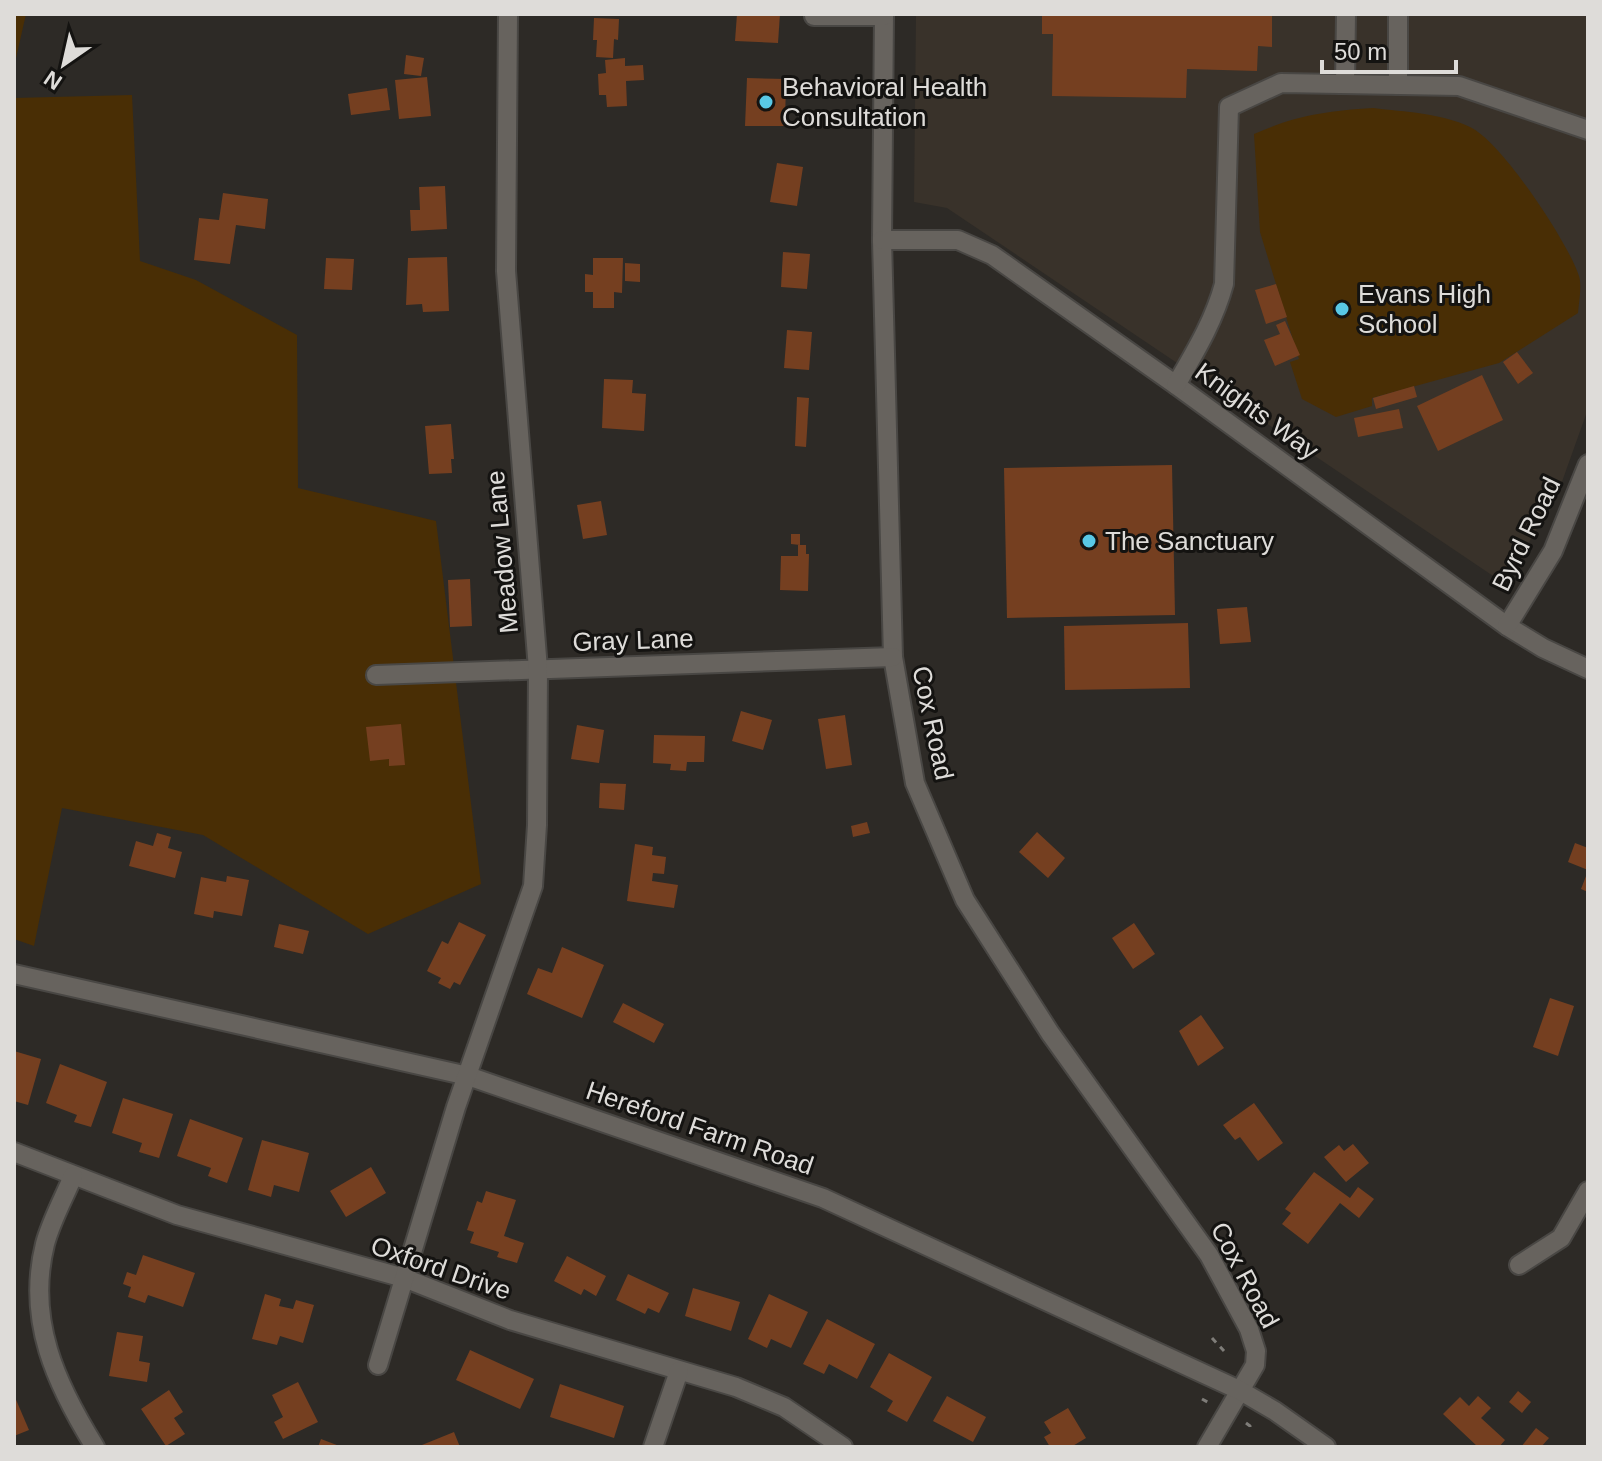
<svg xmlns="http://www.w3.org/2000/svg" width="1602" height="1461" font-family="Arial,sans-serif">
	<style>
		.built { fill: #39322a }
		.green { fill: #492e05 }
		.building { fill: #753f20 }
		.lines { fill: none; stroke-linecap: round; stroke-linejoin: round }
		.minor-casing { stroke: #494744; stroke-width: 22 }
		.path { stroke: #7f7d79; stroke-width: 3; stroke-dasharray: 6 6; stroke-linecap: butt }
		.minor { stroke: #67635e; stroke-width: 18 }
		.poi-dot { fill: #59c8e5; stroke: #141311; stroke-width: 3 }
		.labels { text-anchor: middle; dominant-baseline: central; stroke-width: 6; stroke-linejoin: round; paint-order: stroke }
		.poi-label { font-size: 26px; fill: #dedcd9; stroke: #141311; text-anchor: start }
		.street-label { font-size: 26px; fill: #dedcd9; stroke: #141311 }
	</style>
	<rect width="100%" height="100%" fill="#2d2a26"/>
	<!-- built -->
	<path class="built" d="M916 14H1588V409L1559 490 1505 584 947 208 914 202Z"/>
	<!-- green -->
	<g class="green">
		<path d="M14 14H26L14 67Z"/>
		<path d="M132 95 140 261 196 280 297 335 298 488 436 521 481 884 368 934 203 835 62 808 34 946 14 939V98Z"/>
		<path d="M1373 108C1405 112 1441 113 1470 127 1501 141 1568 242 1579 276 1582 286 1579 301 1578 313L1499 363 1372 398V406L1336 417 1302 399 1290 362 1299 359 1260 232 1254 134C1297 115 1327 111 1373 108Z"/>
	</g>
	<!-- building -->
	<g class="building">
		<path d="M737 14H780L778 43 735 41Z"/>
		<path d="M1042 14H1272V47L1258 46 1257 71 1187 69 1186 98 1052 96 1053 34H1042Z"/>
		<path d="M594 18 619 19 618 40 614 39 613 58 596 57 597 40H593Z"/>
		<path d="M406 55 424 58 421 76 404 74Z"/>
		<path d="M625 58V66L643 65 644 80 626 81 627 106 607 107 606 95H599L598 74 606 73 605 60Z"/>
		<path d="M427 77 431 116 399 119 395 80Z"/>
		<path d="M747 78 786 79 785 126H745Z"/>
		<path d="M387 88 390 110 351 115 348 94Z"/>
		<path d="M777 163 803 167 797 206 770 202Z"/>
		<path d="M445 186 447 229 411 231 410 210H420L419 187Z"/>
		<path d="M223 193 268 199 265 229 236 225 230 264 194 260 199 218 219 220Z"/>
		<path d="M783 252 810 254 807 289 781 287Z"/>
		<path d="M447 257 449 311 423 312 422 304 406 305 408 258Z"/>
		<path d="M326 258 354 259 352 290 324 289Z"/>
		<path d="M593 258H623L622 293 614 292V308H593V292H585V274L593 275Z"/>
		<path d="M625 263 640 264V282L625 281Z"/>
		<path d="M1276 284 1287 317 1266 324 1255 290Z"/>
		<path d="M1285 321 1300 355 1275 366 1264 340 1280 334 1276 325Z"/>
		<path d="M787 330 812 332 809 370 784 368Z"/>
		<path d="M1517 352 1533 373 1518 384 1503 362Z"/>
		<path d="M1482 375 1503 420 1438 451 1417 406Z"/>
		<path d="M604 379 633 380 632 393 646 394 644 431 602 428Z"/>
		<path d="M1414 386 1417 397 1376 409 1373 398Z"/>
		<path d="M797 397 809 398 806 447 795 446Z"/>
		<path d="M1399 409 1403 428 1358 437 1354 418Z"/>
		<path d="M451 424 454 459H451L452 473 429 474 425 426Z"/>
		<path d="M1172 465 1175 615 1007 618 1004 468Z"/>
		<path d="M601 501 607 535 583 539 577 505Z"/>
		<path d="M791 534H800V545L791 544Z"/>
		<path d="M798 545H806V554H809L808 591 780 590 781 556H798Z"/>
		<path d="M470 579 472 626 450 627 448 580Z"/>
		<path d="M1247 607 1251 642 1220 644 1217 609Z"/>
		<path d="M1188 623 1190 688 1065 690 1064 626Z"/>
		<path d="M741 711 772 720 763 750 732 741Z"/>
		<path d="M845 715 852 765 826 769 818 719Z"/>
		<path d="M401 724 405 765 389 766V759L370 761 366 727Z"/>
		<path d="M577 725 604 730 599 763 571 759Z"/>
		<path d="M654 735 705 736 704 762H687L686 771 670 770 671 764 653 763Z"/>
		<path d="M600 783 626 784 624 810 599 808Z"/>
		<path d="M867 822 870 833 853 837 851 826Z"/>
		<path d="M1037 832 1065 858 1048 878 1019 852Z"/>
		<path d="M157 833 171 837 168 848 182 852 175 878 129 866 136 841 153 846Z"/>
		<path d="M1575 843 1588 848V870L1568 862Z"/>
		<path d="M635 844 653 847 652 855 666 857 664 874 653 873 652 881 678 885 674 908 627 901Z"/>
		<path d="M1588 871V892L1581 889Z"/>
		<path d="M227 876 249 880 242 916 214 911 213 918 194 914 201 877 226 882Z"/>
		<path d="M459 922 486 935 460 985 454 982 450 989 438 983 441 978 427 971 442 941 448 944Z"/>
		<path d="M1134 923 1155 954 1133 969 1112 938Z"/>
		<path d="M279 924 309 931 303 954 274 947Z"/>
		<path d="M562 947 604 965 582 1018 527 994 538 968 552 973Z"/>
		<path d="M1550 998 1574 1006 1558 1056 1533 1047Z"/>
		<path d="M623 1003 664 1024 654 1043 613 1022Z"/>
		<path d="M1201 1015 1224 1048 1198 1066 1179 1031Z"/>
		<path d="M14 1051 41 1059 28 1105 14 1101Z"/>
		<path d="M60 1064 107 1082 91 1127 74 1122 77 1115 46 1103Z"/>
		<path d="M123 1098 173 1114 159 1158 139 1152 142 1143 112 1133Z"/>
		<path d="M1254 1103 1283 1143 1258 1161 1240 1137 1235 1140 1223 1125Z"/>
		<path d="M190 1119 243 1138 227 1183 208 1176 211 1168 177 1156Z"/>
		<path d="M262 1140 309 1153 299 1192 274 1185 271 1197 248 1190Z"/>
		<path d="M1353 1144 1369 1163 1346 1182 1324 1157 1339 1145 1344 1151Z"/>
		<path d="M371 1167 386 1193 346 1217 330 1191Z"/>
		<path d="M1314 1172 1350 1198 1358 1187 1374 1199 1359 1218 1340 1203 1308 1244 1282 1224 1291 1213 1285 1209Z"/>
		<path d="M486 1191 516 1200 504 1236 524 1243 517 1263 497 1257 499 1252 470 1243 474 1232 467 1230 477 1201 482 1203Z"/>
		<path d="M143 1255 195 1273 183 1307 148 1295 145 1303 128 1297 131 1287 123 1284 127 1272 136 1275Z"/>
		<path d="M567 1256 606 1276 596 1296 584 1289 581 1295 554 1281Z"/>
		<path d="M628 1274 669 1293 659 1313 648 1308 645 1314 616 1300Z"/>
		<path d="M693 1288 740 1302 731 1331 685 1316Z"/>
		<path d="M265 1294 281 1299 279 1306 293 1309 296 1300 314 1305 303 1343 280 1336 277 1345 252 1339Z"/>
		<path d="M769 1294 808 1312 791 1348 771 1339 767 1348 748 1339Z"/>
		<path d="M827 1319 875 1344 857 1379 829 1364 824 1374 803 1364Z"/>
		<path d="M117 1332 143 1336 139 1361 150 1363 147 1382 109 1376Z"/>
		<path d="M470 1350 534 1379 520 1409 456 1380Z"/>
		<path d="M889 1353 932 1377 907 1422 887 1411 893 1401 870 1387Z"/>
		<path d="M298 1382 318 1422 283 1439 274 1422 283 1417 272 1395Z"/>
		<path d="M560 1384 624 1406 614 1438 550 1417Z"/>
		<path d="M169 1390 183 1412 174 1418 185 1434 166 1446 141 1409Z"/>
		<path d="M1518 1391 1531 1402 1522 1413 1509 1402Z"/>
		<path d="M14 1395 29 1430 14 1436Z"/>
		<path d="M947 1396 986 1417 973 1442 933 1421Z"/>
		<path d="M1478 1396 1491 1408 1481 1418 1505 1440 1499 1447H1478L1443 1414 1460 1397 1469 1406Z"/>
		<path d="M1068 1408 1086 1438 1071 1447H1050L1044 1437 1051 1433 1044 1422Z"/>
		<path d="M1536 1428 1549 1438 1541 1447H1521Z"/>
		<path d="M454 1432 460 1447H417Z"/>
		<path d="M321 1439 342 1447H318Z"/>
	</g>
	<g class="lines">
		<!-- minor casing -->
		<g class="minor-casing">
			<g id="minor">
				<path d="M884 14 882 240 893 657 915 783 965 900 1050 1033 1209 1255 1249 1329 1256 1351 1255 1365 1207 1447"/>
				<path d="M1398 14V85"/>
				<path d="M814 16H884"/>
				<path d="M1345 84 1346 14"/>
				<path d="M882 240H958L992 255 1176 385 1507 626 1543 648 1588 669"/>
				<path d="M1176 385C1195 352 1214 321 1224 284L1229 107 1281 83 1459 86 1588 130"/>
				<path d="M1507 626 1553 551 1588 464"/>
				<path d="M376 675 893 657"/>
				<path d="M14 974 468 1076 823 1198 1239 1390 1275 1411 1326 1447"/>
				<path d="M14 1152 177 1215 404 1278 510 1320 736 1387 784 1407 843 1447"/>
				<path d="M73 1176C64 1198 51 1221 45 1244 26 1320 56 1384 95 1447"/>
				<path d="M1519 1265 1561 1238 1588 1191"/>
				<path d="M378 1365 456 1107 533 886 537 825 538 669 506 271 508 14"/>
				<path d="M653 1447 679 1371"/>
			</g>
		</g>
		<!-- path -->
		<g class="path">
			<path d="M1212 1338 1224 1351"/>
			<path d="M1202 1399 1211 1404"/>
			<path d="M1246 1423 1250 1426V1431"/>
		</g>
		<!-- minor -->
		<use href="#minor" class="minor"/>
	</g>
	<!-- markers -->
	<g class="poi-dot">
		<circle cx="766" cy="102" r="8"/>
		<circle cx="1342" cy="309" r="8"/>
		<circle cx="1089" cy="541" r="8"/>
	</g>
	<g class="labels">
		<!-- poi labels -->
		<g class="poi-label">
			<text x="782" y="87">Behavioral Health<tspan x="782" dy="30">Consultation</tspan></text>
			<text x="1358" y="294">Evans High<tspan x="1358" dy="30">School</tspan></text>
			<text x="1105" y="541">The Sanctuary</text>
		</g>
		<!-- street labels -->
		<g class="street-label">
			<text transform="translate(1257 411) rotate(36)">Knights Way</text>
			<text transform="translate(1526 534) rotate(-64)">Byrd Road</text>
			<text transform="translate(502 552) rotate(-95)">Meadow Lane</text>
			<text transform="translate(633 640) rotate(-2)">Gray Lane</text>
			<text transform="translate(933 723) rotate(78)">Cox Road</text>
			<text transform="translate(700 1128) rotate(19)">Hereford Farm Road</text>
			<text transform="translate(441 1268) rotate(19)">Oxford Drive</text>
			<text transform="translate(1245 1275) rotate(62)">Cox Road</text>
		</g>
	</g>
	<!-- border -->
	<rect width="1602" height="1461" fill="none" stroke="#dedcd9" stroke-width="32"/>
	<!-- north arrow -->
	<g transform="translate(64 64) rotate(214)" stroke="#141311" stroke-width="6" paint-order="stroke">
	<path d="M0-6L14 30L0 20L-14 30Z" fill="#dedcd9"/>
	<text y="-12" font-size="22" font-weight="bold" text-anchor="middle" fill="#dedcd9">N</text>
	</g>
	<!-- scale -->
	<path d="M1322 60v12h134v-12" fill="none" stroke="#dedcd9" stroke-width="4"/>
	<text x="1334" y="60" font-size="24" fill="#dedcd9" stroke="#141311" stroke-width="6" paint-order="stroke">50 m</text>
</svg>
